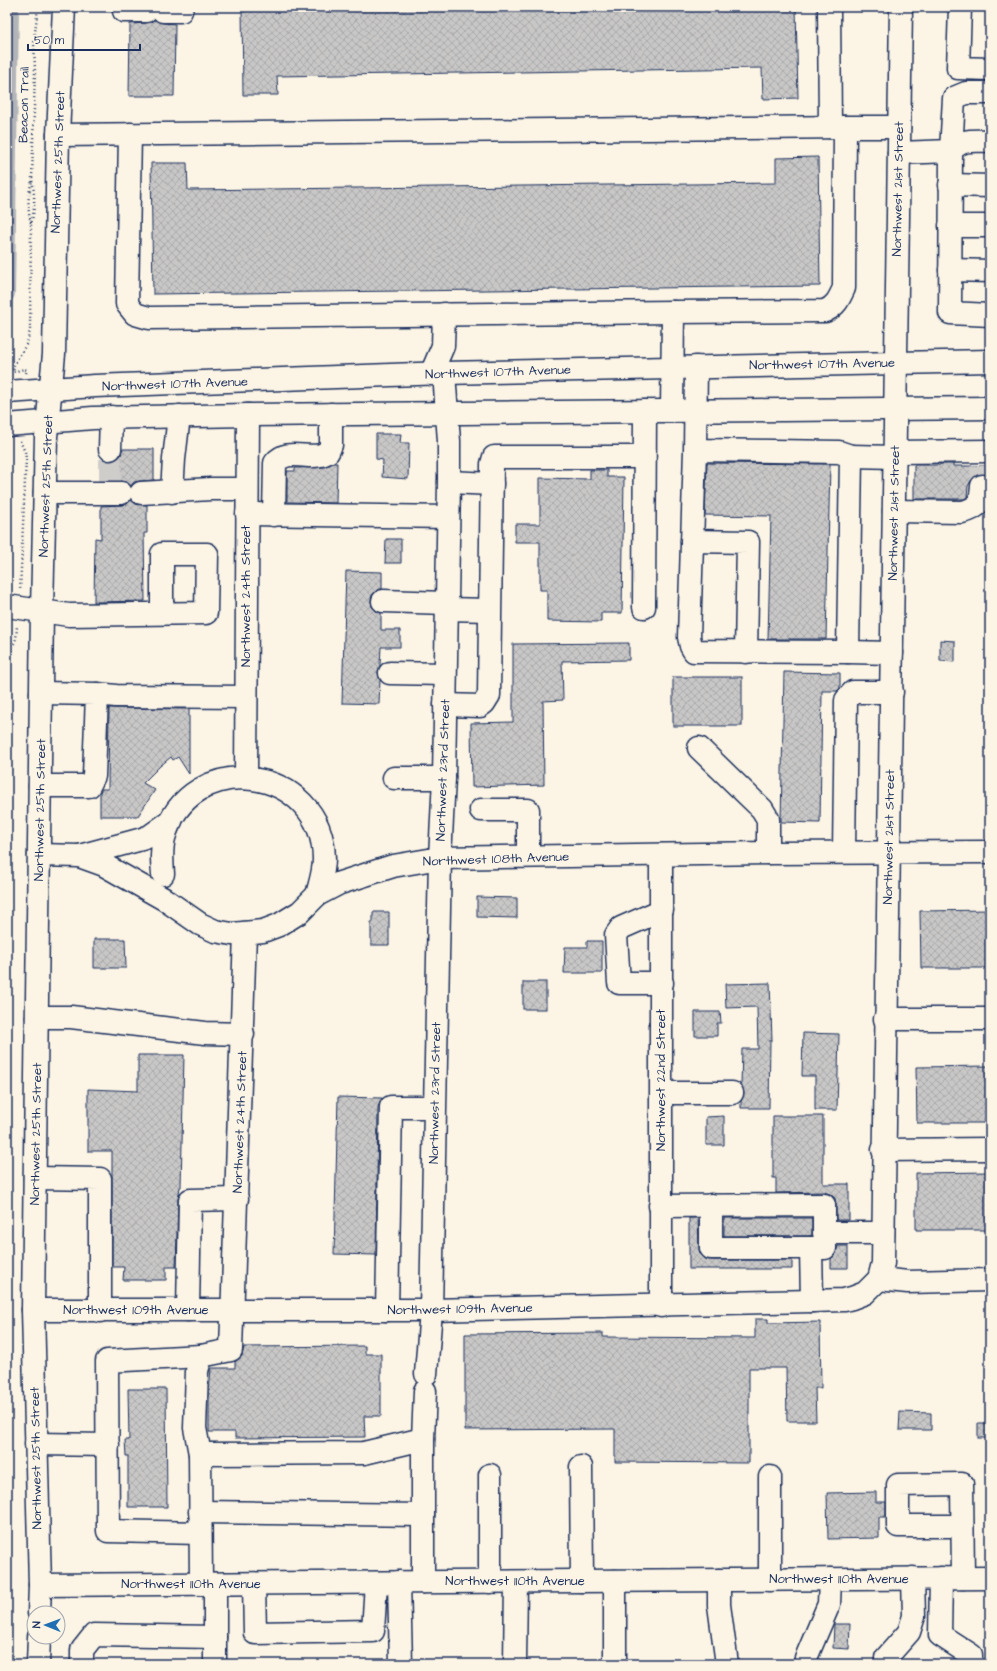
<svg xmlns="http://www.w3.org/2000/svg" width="997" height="1671" font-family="'Architects Daughter',sans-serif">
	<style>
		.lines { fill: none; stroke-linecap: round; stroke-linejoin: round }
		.canal { stroke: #b2b4b8; stroke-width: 16 }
		.building { fill: url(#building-cross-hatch); stroke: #1b2f5e }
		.minor-tunnel { stroke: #cfcdca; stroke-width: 22; stroke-dasharray: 22 11; stroke-linecap: butt }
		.minor-casing { stroke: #1b2f5e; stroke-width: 25 }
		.major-casing { stroke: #1b2f5e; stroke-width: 25 }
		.path { stroke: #1b2f5e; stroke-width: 2.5; stroke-dasharray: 1 3; stroke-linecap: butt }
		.minor { stroke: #fcf5e5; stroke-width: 22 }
		.major { stroke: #fcf5e5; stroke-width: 22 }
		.labels { text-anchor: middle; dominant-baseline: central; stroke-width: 3; stroke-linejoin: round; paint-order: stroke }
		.street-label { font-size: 13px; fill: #1b2f5e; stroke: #fcf5e5 }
	</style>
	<defs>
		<pattern id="building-cross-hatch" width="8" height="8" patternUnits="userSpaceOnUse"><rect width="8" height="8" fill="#c8c7c6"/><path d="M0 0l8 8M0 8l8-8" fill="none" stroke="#ababac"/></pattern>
	</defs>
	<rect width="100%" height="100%" fill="#fcf5e5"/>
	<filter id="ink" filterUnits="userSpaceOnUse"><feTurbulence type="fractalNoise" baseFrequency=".025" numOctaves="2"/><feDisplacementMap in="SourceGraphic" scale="8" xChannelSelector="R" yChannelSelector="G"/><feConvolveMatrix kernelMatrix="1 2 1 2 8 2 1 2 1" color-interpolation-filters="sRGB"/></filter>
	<g filter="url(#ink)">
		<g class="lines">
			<!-- canal -->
			<path class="canal" d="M7 294 11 7"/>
		</g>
		<!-- building -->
		<g class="building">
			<path d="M242 7H796L798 98 763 99 762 68 277 76 278 95H243Z"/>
			<path d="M154 20 163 23 175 24 174 96H129L130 24 146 23Z"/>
			<path d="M818 157 820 286 153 294 151 163H187L188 190 776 183V158Z"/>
			<path d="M376 434H401L400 443H409L408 479 382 477 383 460 376 459Z"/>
			<path d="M122 449H154V480L140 481 134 482 131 486 127 482 121 481 103 480V459L109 461 116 460 121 455Z"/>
			<path d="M333 463H337L336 503 287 502V471H295V468L324 467Z"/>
			<path d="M707 463 830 464 826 639H768L771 516 705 515Z"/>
			<path d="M940 464H953V466H990V477L983 474 976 475 972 479 968 486 967 497 964 499H914V465H940Z"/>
			<path d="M590 470H607V477H624L622 613H601V622L547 621V590H540V542H515V524H540V478L590 479Z"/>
			<path d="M131 500 136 504 147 505V533H144L145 601 94 602 95 538 101 539V506L121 505 127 504Z"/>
			<path d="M386 539H401V563H385Z"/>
			<path d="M346 571 382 572V589L377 590 372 595 371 600 372 607 376 611 381 613V630H400V647H381L380 665 378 672 380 680 379 704 342 703Z"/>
			<path d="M940 640 955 641V662L940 661Z"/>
			<path d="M629 643V660L562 661 563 700 543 701 544 785 472 787 471 723 513 722V644Z"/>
			<path d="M784 672 840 673V688L837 691H822L820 823 781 822Z"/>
			<rect x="673" y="677" width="69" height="49"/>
			<path d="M109 708 189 709V774L178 757 173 760 171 757 160 766 143 783 155 790 138 816H100V792L102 789H108Z"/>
			<path d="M477 897 517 898V918L477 917Z"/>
			<path d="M990 910V968H921L920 911Z"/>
			<path d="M373 912H389V945H371V922H373Z"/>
			<path d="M94 939H125L126 968H94Z"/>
			<path d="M587 941H602V973H564L565 947H587Z"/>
			<rect x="523" y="982" width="23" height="27"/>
			<path d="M770 983 772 1040H770L769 1108H741V1101L744 1093 741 1085 742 1049H758L757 1007 726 1008 725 984Z"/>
			<path d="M695 1012H720L721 1023H717V1036H695Z"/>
			<path d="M803 1033 839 1034 837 1110H815V1076H802Z"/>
			<path d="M138 1055H184L181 1187H180L178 1200 176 1267H166V1280H123L124 1267H112V1151H88V1089L138 1091Z"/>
			<path d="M990 1066V1123H917L916 1067Z"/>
			<path d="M338 1097 382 1098 378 1107 376 1255 334 1254Z"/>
			<path d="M724 1116V1145H706V1117Z"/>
			<path d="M773 1116H823V1184H849V1220H836V1205L835 1198 830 1194 824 1192 776 1193V1178H773Z"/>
			<path d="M990 1172V1230H916V1173Z"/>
			<path d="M689 1218H698L699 1248 700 1255 705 1259 711 1260H792V1269H689Z"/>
			<rect x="724" y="1218" width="88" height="18"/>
			<path d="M838 1246H848V1268H831V1259L836 1254Z"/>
			<path d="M755 1319H768V1323L820 1322 821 1388H815L816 1421H787L786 1368H749V1463L615 1462V1429L465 1430V1334L603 1333V1337L755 1338Z"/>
			<path d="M365 1346V1354H381V1416H364L365 1437 235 1438V1432H209V1393L211 1368H235V1362L242 1356 244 1347Z"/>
			<path d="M128 1389H166L167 1507H128V1456H126L125 1440H129Z"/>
			<path d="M900 1412 931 1413V1430H899Z"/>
			<rect x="978" y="1423" width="12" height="15"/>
			<path d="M876 1492V1502H886V1517H879V1538L828 1539 827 1493Z"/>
			<path d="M834 1624H850L849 1649 833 1648Z"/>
		</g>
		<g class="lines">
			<!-- minor-tunnel -->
			<g class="minor-tunnel">
				<path d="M981 466 982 486"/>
				<path d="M110 481V449"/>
			</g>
			<!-- minor casing -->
			<g class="minor-casing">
				<g id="minor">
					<path d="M125 7 124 11H146"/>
					<path d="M829 7 830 127"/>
					<path d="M960 7 958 68 990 69"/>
					<path d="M163 11H181L182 7"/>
					<path d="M990 93H966L954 98 951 151 950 313 990 315"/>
					<path d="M130 134 127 304 135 314 149 318 673 312"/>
					<path d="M58 135 845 127"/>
					<path d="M899 153 951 151C961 138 975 141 990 141"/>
					<path d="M950 185 990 186"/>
					<path d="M950 226H990"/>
					<path d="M950 270 990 271"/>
					<path d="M431 374 443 346 444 314"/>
					<path d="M672 411 673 312 825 311C836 306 839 299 844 288L845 127H899"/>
					<path d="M110 449 111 417"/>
					<path d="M695 450 839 452 851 456 848 652 694 651 691 646 689 637 695 450 696 367"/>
					<path d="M895 452 990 451"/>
					<path d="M851 456 895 457"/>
					<path d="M449 482 492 484"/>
					<path d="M172 492 174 459 179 416"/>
					<path d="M45 493H121"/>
					<path d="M141 493 211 489H247"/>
					<path d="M894 511 962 512C978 509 981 502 982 486"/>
					<path d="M247 514 448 517"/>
					<path d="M274 515 275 463C288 446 312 463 328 452L331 445V414"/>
					<path d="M692 541 748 542 746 652"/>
					<path d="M383 601 446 603"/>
					<path d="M7 606 69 615 206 613 207 554H162V613"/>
					<path d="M644 607 645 411"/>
					<path d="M446 609 489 610"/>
					<path d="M848 652 892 653"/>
					<path d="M390 673 445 674"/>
					<path d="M97 694 116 696 246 697"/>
					<path d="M445 705 480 706 484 703 489 695 492 464 494 457H644"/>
					<path d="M699 748 762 809 768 819V853"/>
					<path d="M246 778 248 415"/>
					<path d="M394 778H444"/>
					<path d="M40 786H89L94 776 97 694 41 693"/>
					<path d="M481 810H528V856"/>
					<path d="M844 852 846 700 853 692H892"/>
					<path d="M39 855 79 856 104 865 164 899 200 924 215 931 232 934 263 931 279 925 300 912 317 895 340 883 393 866 440 858 768 853 990 852"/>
					<path d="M79 856 142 839 150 836 171 821"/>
					<path d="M163 874C162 862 161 850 164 838 189 747 323 765 324 859 324 872 320 883 317 895"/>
					<path d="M662 983H619L616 935 621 928 662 910"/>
					<path d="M37 1017H71L205 1033 243 1034"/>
					<path d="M885 1019H990"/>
					<path d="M662 1093H732"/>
					<path d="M883 1150 990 1149"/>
					<path d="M35 1178 100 1179V1311"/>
					<path d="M711 1205V1248H811"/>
					<path d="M660 1206 824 1205V1233H883"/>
					<path d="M879 1279 908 1282 990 1280"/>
					<path d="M812 1301 811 1248H825V1246"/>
					<path d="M661 1306V855"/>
					<path d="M33 1310H431L812 1301 844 1300 852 1298 865 1293 879 1279 883 1263 901 7"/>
					<path d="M188 1310 190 1200 237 1199"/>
					<path d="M387 1310 391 1107H434"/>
					<path d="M426 1374 431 1310 440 858 444 778 449 482V441L444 373"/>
					<path d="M36 1444 108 1445"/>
					<path d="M200 1454 364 1453 423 1439"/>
					<path d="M581 1467 582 1581"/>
					<path d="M200 1512 423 1515"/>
					<path d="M962 1526H898V1485L962 1484 963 1578"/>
					<path d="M200 1533 108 1531 107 1361 201 1356"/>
					<path d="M941 1578 940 1635 971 1655V1664"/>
					<path d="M719 1580V1605L727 1664"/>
					<path d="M770 1580V1477"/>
					<path d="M399 1582 401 1664"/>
					<path d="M423 1582V1439L425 1391"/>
					<path d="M490 1582V1475"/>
					<path d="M201 1584 200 1454 195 1428 197 1371 201 1356 231 1350 245 933"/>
					<path d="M254 1584 255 1633 373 1631 376 1583"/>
					<path d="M40 1585 990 1578"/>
					<path d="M215 1637V1664"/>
					<path d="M82 1664V1650L94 1635 215 1637V1584"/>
					<path d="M515 1664 516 1582"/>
					<path d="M615 1664V1581"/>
					<path d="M805 1664 806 1658 829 1604 830 1579"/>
					<path d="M886 1664V1658L909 1632 914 1616 913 1578"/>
				</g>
			</g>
			<!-- major casing -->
			<g class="major-casing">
				<g id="major">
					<path d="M7 392 95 386 444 373 990 361"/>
					<path d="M7 425 93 418 248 415 990 408"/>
					<path d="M39 1613 40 1585 33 1310 42 610 46 437 54 354 58 135 64 7"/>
					<path d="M38 1664 39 1637"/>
				</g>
			</g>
			<!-- path -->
			<g class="path">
				<path d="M31 223C27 209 28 194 32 181"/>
				<path d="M26 373 27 370 24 369 13 372 14 365 27 343 30 330 31 224C35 210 35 194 32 180L35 72 34 41 38 7"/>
				<path d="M20 441 25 452 26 458 20 591"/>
				<path d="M7 648C18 645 16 635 17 626"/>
			</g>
			<!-- minor -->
			<use href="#minor" class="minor"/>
			<!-- major -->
			<use href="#major" class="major"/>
		</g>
	</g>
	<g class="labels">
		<!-- street labels -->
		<g class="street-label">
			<text transform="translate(24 105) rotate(-89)">Beacon Trail</text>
			<text transform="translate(58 162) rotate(-88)">Northwest 25th Street</text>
			<text transform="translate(898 189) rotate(-89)">Northwest 21st Street</text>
			<text transform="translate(822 364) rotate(-1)">Northwest 107th Avenue</text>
			<text transform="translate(498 372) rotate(-2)">Northwest 107th Avenue</text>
			<text transform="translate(175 384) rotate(-2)">Northwest 107th Avenue</text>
			<text transform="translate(46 486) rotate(-88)">Northwest 25th Street</text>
			<text transform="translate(894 513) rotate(-89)">Northwest 21st Street</text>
			<text transform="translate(246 596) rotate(-90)">Northwest 24th Street</text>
			<text transform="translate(443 770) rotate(-88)">Northwest 23rd Street</text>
			<text transform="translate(40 810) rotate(-89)">Northwest 25th Street</text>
			<text transform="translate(889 837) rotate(-89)">Northwest 21st Street</text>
			<text transform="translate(496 859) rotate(-2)">Northwest 108th Avenue</text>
			<text transform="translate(661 1080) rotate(-90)">Northwest 22nd Street</text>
			<text transform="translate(435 1093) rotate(-89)">Northwest 23rd Street</text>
			<text transform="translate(240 1122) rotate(-88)">Northwest 24th Street</text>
			<text transform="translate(36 1134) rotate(-89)">Northwest 25th Street</text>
			<text transform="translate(460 1309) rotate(-1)">Northwest 109th Avenue</text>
			<text x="136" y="1310">Northwest 109th Avenue</text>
			<text transform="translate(36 1458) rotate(-91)">Northwest 25th Street</text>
			<text x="839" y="1579">Northwest 110th Avenue</text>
			<text x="515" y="1581">Northwest 110th Avenue</text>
			<text x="191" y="1584">Northwest 110th Avenue</text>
		</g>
	</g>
	<!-- margin -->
	<rect width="997" height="1671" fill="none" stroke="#fcf5e5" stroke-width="24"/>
	<rect x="12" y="12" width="973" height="1647" fill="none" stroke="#1b2f5e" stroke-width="1.5" filter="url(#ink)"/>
	<!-- north arrow -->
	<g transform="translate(46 1625) rotate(271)"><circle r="19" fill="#fcf5e5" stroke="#a2a6af"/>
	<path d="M0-3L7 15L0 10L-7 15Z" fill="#1f6fb2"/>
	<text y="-6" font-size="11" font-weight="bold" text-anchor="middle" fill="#1b2f5e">N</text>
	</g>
	<!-- scale -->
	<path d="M28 44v6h112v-6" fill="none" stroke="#1b2f5e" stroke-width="2"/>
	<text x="34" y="44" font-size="12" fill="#1b2f5e" stroke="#fcf5e5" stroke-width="3" paint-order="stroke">50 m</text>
</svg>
